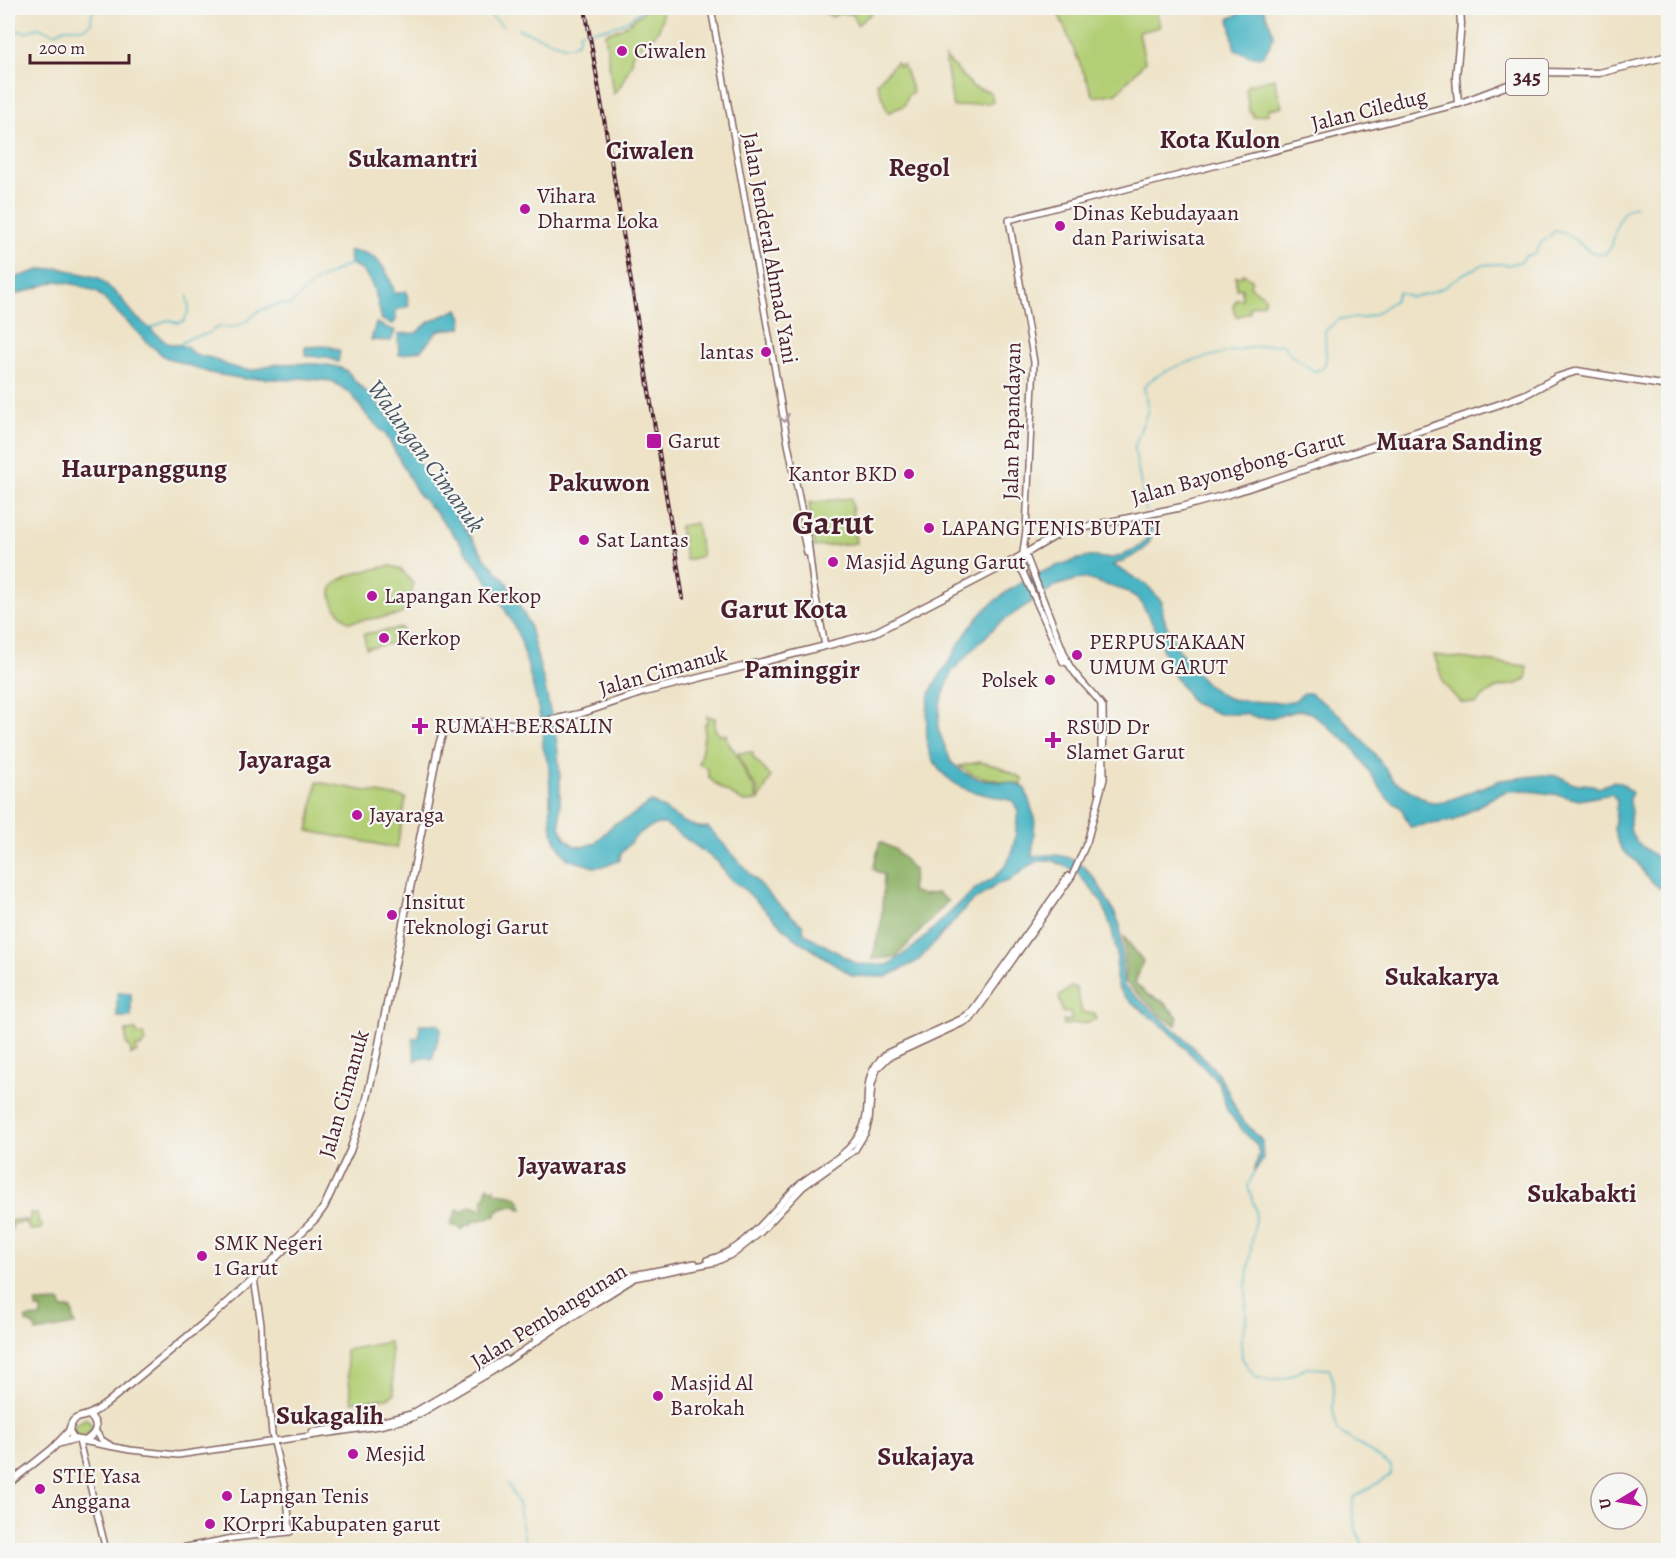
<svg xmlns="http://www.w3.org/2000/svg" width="1676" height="1558" font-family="Alegreya,serif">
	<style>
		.green { fill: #b3cf76; stroke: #7e7750; stroke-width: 1.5 }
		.forest { fill: #8eb267; stroke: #6c6849; stroke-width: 1.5 }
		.water { fill: #48b5c5; stroke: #496a78; stroke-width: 1.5 }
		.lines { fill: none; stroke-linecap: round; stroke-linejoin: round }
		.stream { stroke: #48b5c5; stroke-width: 1.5 }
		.secondary-casing { stroke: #836462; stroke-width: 8 }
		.primary-casing { stroke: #836462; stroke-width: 9 }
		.secondary { stroke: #fff; stroke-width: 5 }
		.primary { stroke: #fff; stroke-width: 6 }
		.rail-casing { stroke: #4a1f2b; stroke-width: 4 }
		.rail { stroke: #f6f6f2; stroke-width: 1.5; stroke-dasharray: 4.5; stroke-linecap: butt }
		.oneway { stroke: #ae9aa0 }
		.poi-dot { fill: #b5179e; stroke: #f6f6f2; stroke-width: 2 }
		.labels { text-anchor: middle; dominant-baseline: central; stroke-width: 4.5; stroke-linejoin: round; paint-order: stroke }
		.shield { fill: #f6f6f2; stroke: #7e6067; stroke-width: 1.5 }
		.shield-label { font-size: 21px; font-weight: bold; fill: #4a1f2b }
		.poi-label { font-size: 22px; fill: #4a1f2b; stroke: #f6f6f2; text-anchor: start }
		.street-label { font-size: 22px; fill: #4a1f2b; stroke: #f6f6f2 }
		.water-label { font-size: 24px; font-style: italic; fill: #495461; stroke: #f6f6f2 }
		.quarter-label { font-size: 26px; font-weight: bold; fill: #4a1f2b; stroke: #f6f6f2 }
		.district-label { font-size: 28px; font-weight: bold; fill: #4a1f2b; stroke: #f6f6f2 }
		.town-label { font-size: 34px; font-weight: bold; fill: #4a1f2b; stroke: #f6f6f2 }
	</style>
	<rect width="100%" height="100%" fill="#f6f6f2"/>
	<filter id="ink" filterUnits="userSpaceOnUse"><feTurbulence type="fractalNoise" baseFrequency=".0167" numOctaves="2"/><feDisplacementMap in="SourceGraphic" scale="12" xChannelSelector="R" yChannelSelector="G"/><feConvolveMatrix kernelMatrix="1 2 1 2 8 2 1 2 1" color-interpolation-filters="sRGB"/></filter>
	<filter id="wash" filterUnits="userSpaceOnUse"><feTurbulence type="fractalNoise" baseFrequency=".008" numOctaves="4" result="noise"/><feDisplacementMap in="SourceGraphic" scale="24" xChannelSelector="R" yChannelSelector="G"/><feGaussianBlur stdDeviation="1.35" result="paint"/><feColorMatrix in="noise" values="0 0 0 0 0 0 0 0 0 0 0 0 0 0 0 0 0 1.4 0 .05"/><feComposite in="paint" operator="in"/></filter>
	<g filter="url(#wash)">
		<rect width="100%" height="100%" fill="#eee3c7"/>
		<!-- green -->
		<g class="green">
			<path d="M648 8H662C665 35 649 37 633 53L631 58 633 60 621 85 613 94 605 33 622 28Z"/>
			<path d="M823 8H878L857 25 853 14 840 13 832 17 824 12Z"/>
			<path d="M1056 8H1156L1160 27 1139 32 1145 62 1117 93 1094 97Z"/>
			<path d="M945 57 973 87 991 92 993 102 953 107Z"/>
			<path d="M896 62 899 66 903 64 913 92 907 96 905 105 888 113 877 83Z"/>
			<path d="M1274 78 1282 107 1268 109V114L1253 117 1252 112H1249L1246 89 1248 85Z"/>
			<path d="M1243 274 1252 279 1250 286 1265 297 1264 303 1249 307 1250 312 1236 317 1233 307 1236 299H1242V288L1236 289V276L1241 277Z"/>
			<path d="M851 498 856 543 814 547 809 503Z"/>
			<path d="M696 523 702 556 686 560 679 526Z"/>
			<path d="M390 566 401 569 413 584 410 607 399 615 348 622C304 579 354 573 390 566Z"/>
			<path d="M402 628 404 641 366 648 364 634Z"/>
			<path d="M1434 655 1527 666V678C1520 686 1509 684 1500 687 1490 690 1482 697 1476 704L1460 702 1444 684Z"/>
			<path d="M707 716 715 718V730L719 734H726L727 741 736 753 747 777 754 786 757 801 744 802 722 789 709 778 707 768 699 764C701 750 705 739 705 723H707Z"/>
			<path d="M753 752V757L771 777 759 800 756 785 749 778 738 753Z"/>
			<path d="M980 762 997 766 1022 778V785C1000 779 978 781 959 766Z"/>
			<path d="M317 782 406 798 397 848 308 831Z"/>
			<path d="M1071 987 1076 988 1082 1012 1095 1014 1096 1019 1085 1023 1064 1025 1063 1021 1072 1020 1070 1012 1063 1013 1059 997Z"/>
			<path d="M136 1030 138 1035 143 1034 145 1042 141 1047H136L137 1052 131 1055 130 1047 126 1044V1031Z"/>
			<path d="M30 1213H37L39 1224H42L41 1229 29 1230 28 1224 26 1225 25 1222 12 1224V1229L8 1228 12 1220H30Z"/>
			<path d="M390 1342 394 1394 387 1398 352 1402 345 1350Z"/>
			<path d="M86 1418 93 1426 90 1432 81 1438 74 1433 73 1428 76 1424Z"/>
		</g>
		<!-- forest -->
		<g class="forest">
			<path d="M880 842 895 849 914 870 911 891 923 895 937 893 948 901 896 957 872 959 881 924 884 875 873 869Z"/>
			<path d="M1124 937 1143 961 1135 983 1148 995 1162 1001 1178 1017 1176 1025 1163 1017 1125 982Z"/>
			<path d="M489 1186 491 1191 494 1188 496 1193C510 1195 519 1193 523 1209L518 1208 516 1205 501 1209 496 1213V1216L472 1222V1224L465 1226 462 1230 459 1227 450 1225 458 1209 462 1212 470 1206 484 1210 482 1202 487 1193 486 1188Z"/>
			<path d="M61 1302 62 1309H72L75 1325 36 1332 35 1327 26 1322V1318L41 1317V1309H36V1303Z"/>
		</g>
		<!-- water -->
		<g class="water">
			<path d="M1263 8 1274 34C1264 64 1259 59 1235 50L1229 19 1242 12Z"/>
			<path d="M349 251C377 250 388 270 395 294L406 291 409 306 396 310V320L393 324 382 320C377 300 373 270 350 264Z"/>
			<path d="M59 268 99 278 119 296 136 317 167 343 187 347C192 356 202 355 211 358 225 364 238 371 254 370 260 369 266 366 272 365 289 363 332 362 345 370 350 373 354 380 358 384 380 404 398 426 411 453L414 454 432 486 444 498 486 559 507 583 529 624 544 683 557 743 560 777V826L565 838 573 845 582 847 595 843 614 824 628 818 651 802C669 809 687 831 708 827L773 899 803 926 804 933 857 964 888 965 915 946 975 889 995 877 1006 865 1011 855 1015 839 1018 811 1013 801C994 795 969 794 953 782 928 764 925 746 927 718 927 709 928 699 931 691 936 680 944 670 950 660 963 636 978 613 1001 596 1025 578 1058 563 1088 557 1095 556 1103 559 1111 558 1120 557 1133 551 1140 546 1149 540 1149 531 1146 522L1148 521 1151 522C1158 550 1133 556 1113 565L1147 585 1162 602C1159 630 1201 688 1228 698 1238 701 1282 704 1292 701 1297 700 1300 696 1304 693H1310L1340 715 1373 752 1394 781 1431 803 1444 802 1501 780 1543 775 1559 776 1571 783 1593 785 1599 788 1614 781 1623 784 1632 793 1629 799C1633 807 1630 814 1630 823 1629 842 1646 848 1658 858 1662 862 1665 866 1668 869V888H1659L1646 876 1636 861 1624 852 1618 842 1614 830 1617 801 1612 794 1579 800 1560 795 1521 790 1508 791 1495 796 1453 821 1410 827 1401 808 1387 798 1352 746 1311 713 1301 710 1269 718H1259L1247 714H1219L1193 703 1169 668 1156 630 1139 599 1126 591 1083 578 1055 586 997 625 952 671 940 704 938 729 951 762 964 773 981 780 1014 783 1025 788 1035 819 1032 857C1074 849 1089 865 1108 901 1112 908 1118 918 1120 926 1122 946 1121 966 1124 986L1184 1038 1216 1071 1227 1089 1239 1116 1262 1141 1263 1160 1254 1172 1259 1154 1257 1145 1241 1129 1227 1110 1219 1083 1166 1029 1125 997 1119 989 1116 978 1117 955 1112 930 1102 902 1077 872 1052 860 1039 861 1030 865 1009 881 998 884 969 904 918 961 886 977 853 976 793 937 744 889 730 879 718 862 665 824C645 823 631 841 620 855V860L606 866 594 867 568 859 562 852 555 839 551 824 549 766 543 747V730L535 695 521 641 513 624 494 590 462 545 435 512 419 495 386 435 368 417 351 394 332 381 300 378 289 380 260 378 245 379 210 373 165 357 149 344 98 293 78 285 57 281 8 297V280L40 270Z"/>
			<path d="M458 309 462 318 461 328 439 330 421 350 399 355 398 334 416 333 429 322Z"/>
			<path d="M376 323 395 331 391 341 371 340Z"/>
			<path d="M328 346 340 351 338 362 326 357 305 356V347Z"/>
			<rect x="117" y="993" width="14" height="24"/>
			<path d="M420 1024 439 1025 441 1029 432 1059 421 1057 415 1061 413 1038H419Z"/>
		</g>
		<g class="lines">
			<!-- stream -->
			<g class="stream">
				<path d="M466 8 489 14 503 26"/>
				<path d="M8 29 26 32 38 28 55 33 65 28H84L91 24 92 12 99 8"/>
				<path d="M518 29 564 46H571L578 42 580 32 585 31"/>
				<path d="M592 30C617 28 624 24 644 8"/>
				<path d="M148 328H152L167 320 178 323 184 321 189 310 188 296"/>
				<path d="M178 345 192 337 208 334 218 327H235L247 321 257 312 278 304 290 305 314 282 350 264"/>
				<path d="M1146 511 1134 448 1148 410 1144 387C1162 362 1250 346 1282 344L1292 356 1314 371 1322 369 1326 362 1325 331 1339 319 1363 318 1375 314 1395 300 1398 292 1411 297 1427 294 1445 287 1461 275 1482 265 1498 264 1508 265 1522 261 1524 257 1535 253 1542 242 1555 231C1575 231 1584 257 1605 254 1620 241 1611 210 1636 206"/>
				<path d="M1254 1172 1248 1186 1256 1211 1246 1286V1322L1241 1339 1242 1358 1255 1377 1270 1381 1289 1377 1306 1368 1329 1369C1337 1385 1333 1391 1333 1407 1333 1415 1336 1423 1338 1431L1391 1466V1475L1354 1497C1349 1516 1357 1532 1364 1550"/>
				<path d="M508 1485C521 1502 521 1522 525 1542L535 1548 550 1550"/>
			</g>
		</g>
	</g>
	<g filter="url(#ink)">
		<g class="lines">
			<!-- secondary casing -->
			<g class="secondary-casing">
				<g id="secondary">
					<path d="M711 8 788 444 808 541 813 582 825 646"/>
					<path d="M802 530 807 553"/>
					<path d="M1009 563 1016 564 1023 572 1063 662 1068 663"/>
					<path d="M1023 572C1020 562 1025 542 1026 530L1034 362 1009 220 1206 168 1458 104"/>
					<path d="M1098 791 1101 760V704"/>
					<path d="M707 1260C749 1250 770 1210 801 1183 822 1166 847 1157 860 1133 876 1105 855 1079 887 1053L961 1019 971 1012 1068 876"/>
					<path d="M535 1338 616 1284 633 1275 695 1263"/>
					<path d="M96 1432 102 1440 110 1445"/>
					<path d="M312 1432 379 1422 411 1414 505 1359"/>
					<path d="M79 1441 106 1550"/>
					<path d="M82 1441 130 1450 178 1455 379 1426 412 1418 425 1411 493 1371 576 1315 635 1278 716 1262 735 1253 760 1233 803 1187 855 1150 866 1132 869 1121 872 1084 877 1069 889 1057 971 1019 1072 876 1087 842 1104 779 1103 707C1093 691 1078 681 1068 663L1025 553"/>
					<path d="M171 1550 233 1538 290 1532 287 1497 272 1434 267 1381 262 1358 261 1324 254 1279"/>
				</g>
			</g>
			<!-- primary casing -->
			<g class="primary-casing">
				<g id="primary">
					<path d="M1460 8 1461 24 1456 77 1458 104 1542 72 1599 73 1668 56"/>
					<path d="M449 728 480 722 526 725 557 719 579 714 644 692 872 634 1009 563 1062 532 1182 507 1236 492 1500 404 1526 394 1558 377 1577 371 1668 386"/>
					<path d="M74 1439 69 1431C73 1415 78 1419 90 1414 96 1411 102 1407 107 1403L216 1313 254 1279 316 1218 324 1207 350 1151 366 1103 378 1049 438 748 444 729 447 727 451 730"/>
					<path d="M57 1444 74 1439 85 1441C97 1433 100 1425 89 1415"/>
					<path d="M8 1484 52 1449 69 1431"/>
				</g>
			</g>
			<!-- secondary -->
			<use href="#secondary" class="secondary"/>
			<!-- primary -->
			<use href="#primary" class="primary"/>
			<!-- rail casing -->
			<g class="rail-casing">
				<g id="rail">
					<path d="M585 8 610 154"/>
					<path d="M611 160 683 598"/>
				</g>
			</g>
			<!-- rail -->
			<use href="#rail" class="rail"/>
		</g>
		<!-- one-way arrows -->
		<defs><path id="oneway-chevron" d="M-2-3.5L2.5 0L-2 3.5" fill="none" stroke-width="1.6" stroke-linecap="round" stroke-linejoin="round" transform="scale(1.5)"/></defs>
		<use class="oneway" href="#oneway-chevron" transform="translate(784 418) rotate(80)"/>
	</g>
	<!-- markers -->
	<g class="poi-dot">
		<circle cx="622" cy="51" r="6"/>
		<circle cx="525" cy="209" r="6"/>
		<circle cx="1060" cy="226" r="6"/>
		<circle cx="766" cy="352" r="6"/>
		<rect x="646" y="433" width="16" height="16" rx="3"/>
		<circle cx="909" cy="474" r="6"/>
		<circle cx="929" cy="528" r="6"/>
		<circle cx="584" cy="540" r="6"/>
		<circle cx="833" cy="562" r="6"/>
		<circle cx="372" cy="596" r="6"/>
		<circle cx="384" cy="638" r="6"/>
		<circle cx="1077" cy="655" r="6"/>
		<circle cx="1050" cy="680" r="6"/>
		<path d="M417 717h6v6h6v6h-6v6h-6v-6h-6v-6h6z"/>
		<path d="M1050 731h6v6h6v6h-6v6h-6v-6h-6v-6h6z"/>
		<circle cx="357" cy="815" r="6"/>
		<circle cx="392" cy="915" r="6"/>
		<circle cx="202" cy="1256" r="6"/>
		<circle cx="658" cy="1396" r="6"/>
		<circle cx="353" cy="1454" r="6"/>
		<circle cx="40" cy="1489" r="6"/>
		<circle cx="227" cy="1496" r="6"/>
		<circle cx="210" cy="1524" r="6"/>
	</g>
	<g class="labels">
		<!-- shield labels -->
		<rect class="shield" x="1506" y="59" width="42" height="36" rx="4.5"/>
		<g class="shield-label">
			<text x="1527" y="77">345</text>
		</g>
		<!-- poi labels -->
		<g class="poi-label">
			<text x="634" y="51">Ciwalen</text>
			<text x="537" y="196">Vihara<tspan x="537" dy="25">Dharma Loka</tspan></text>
			<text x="1072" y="213">Dinas Kebudayaan<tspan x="1072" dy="25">dan Pariwisata</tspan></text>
			<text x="754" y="352" text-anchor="end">lantas</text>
			<text x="668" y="441">Garut</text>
			<text x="897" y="474" text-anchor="end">Kantor BKD</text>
			<text x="941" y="528">LAPANG TENIS BUPATI</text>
			<text x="596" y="540">Sat Lantas</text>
			<text x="845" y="562">Masjid Agung Garut</text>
			<text x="384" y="596">Lapangan Kerkop</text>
			<text x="396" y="638">Kerkop</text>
			<text x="1089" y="642">PERPUSTAKAAN<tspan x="1089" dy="25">UMUM GARUT</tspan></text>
			<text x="1038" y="680" text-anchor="end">Polsek</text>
			<text x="434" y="726">RUMAH BERSALIN</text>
			<text x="1066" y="727">RSUD Dr<tspan x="1066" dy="25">Slamet Garut</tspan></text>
			<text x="369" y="815">Jayaraga</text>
			<text x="404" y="902">Insitut<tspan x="404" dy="25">Teknologi Garut</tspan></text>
			<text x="214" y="1243">SMK Negeri<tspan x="214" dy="25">1 Garut</tspan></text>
			<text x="670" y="1383">Masjid Al<tspan x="670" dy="25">Barokah</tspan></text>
			<text x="365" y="1454">Mesjid</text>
			<text x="52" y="1476">STIE Yasa<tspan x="52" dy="25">Anggana</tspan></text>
			<text x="239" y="1496">Lapngan Tenis</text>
			<text x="222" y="1524">KOrpri Kabupaten garut</text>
		</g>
		<!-- street labels -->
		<g class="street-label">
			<text transform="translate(1369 110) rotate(-14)">Jalan Ciledug</text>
			<text transform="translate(770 248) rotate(80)">Jalan Jenderal Ahmad Yani</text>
			<text transform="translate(1012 421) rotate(-89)">Jalan Papandayan</text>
			<text transform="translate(1238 468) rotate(-16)">Jalan Bayongbong-Garut</text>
			<text transform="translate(663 671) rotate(-16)">Jalan Cimanuk</text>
			<text transform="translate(344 1094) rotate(-74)">Jalan Cimanuk</text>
			<text transform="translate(549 1316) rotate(-32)">Jalan Pembangunan</text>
		</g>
		<!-- water labels -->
		<g class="water-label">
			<text transform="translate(426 456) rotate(54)">Walungan Cimanuk</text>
		</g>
		<!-- quarter labels -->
		<g class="quarter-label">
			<text x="1220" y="139">Kota Kulon</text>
			<text x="650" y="150">Ciwalen</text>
			<text x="413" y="158">Sukamantri</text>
			<text x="919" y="167">Regol</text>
			<text x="1459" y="441">Muara Sanding</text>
			<text x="144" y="468">Haurpanggung</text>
			<text x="599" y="482">Pakuwon</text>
			<text x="802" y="669">Paminggir</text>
			<text x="285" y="759">Jayaraga</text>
			<text x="1442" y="976">Sukakarya</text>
			<text x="572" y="1165">Jayawaras</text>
			<text x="1582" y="1193">Sukabakti</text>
			<text x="330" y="1415">Sukagalih</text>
			<text x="926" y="1456">Sukajaya</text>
		</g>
		<!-- district labels -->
		<g class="district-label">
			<text x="784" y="609">Garut Kota</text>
		</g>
		<!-- town labels -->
		<g class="town-label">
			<text x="833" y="522">Garut</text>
		</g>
	</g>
	<!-- margin -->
	<rect width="1676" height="1558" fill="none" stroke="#f6f6f2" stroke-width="30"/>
	<!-- north arrow -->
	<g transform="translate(1619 1501) rotate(259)"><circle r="28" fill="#f6f6f2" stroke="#b1a0a2" stroke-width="1.5"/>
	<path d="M0-4.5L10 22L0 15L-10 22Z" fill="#b5179e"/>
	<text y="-9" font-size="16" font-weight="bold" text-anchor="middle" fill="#4a1f2b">U</text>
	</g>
	<!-- scale -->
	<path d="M30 54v9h99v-9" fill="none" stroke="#4a1f2b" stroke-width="3"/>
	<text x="39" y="54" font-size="18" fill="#4a1f2b" stroke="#f6f6f2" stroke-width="4.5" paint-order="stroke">200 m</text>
</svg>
